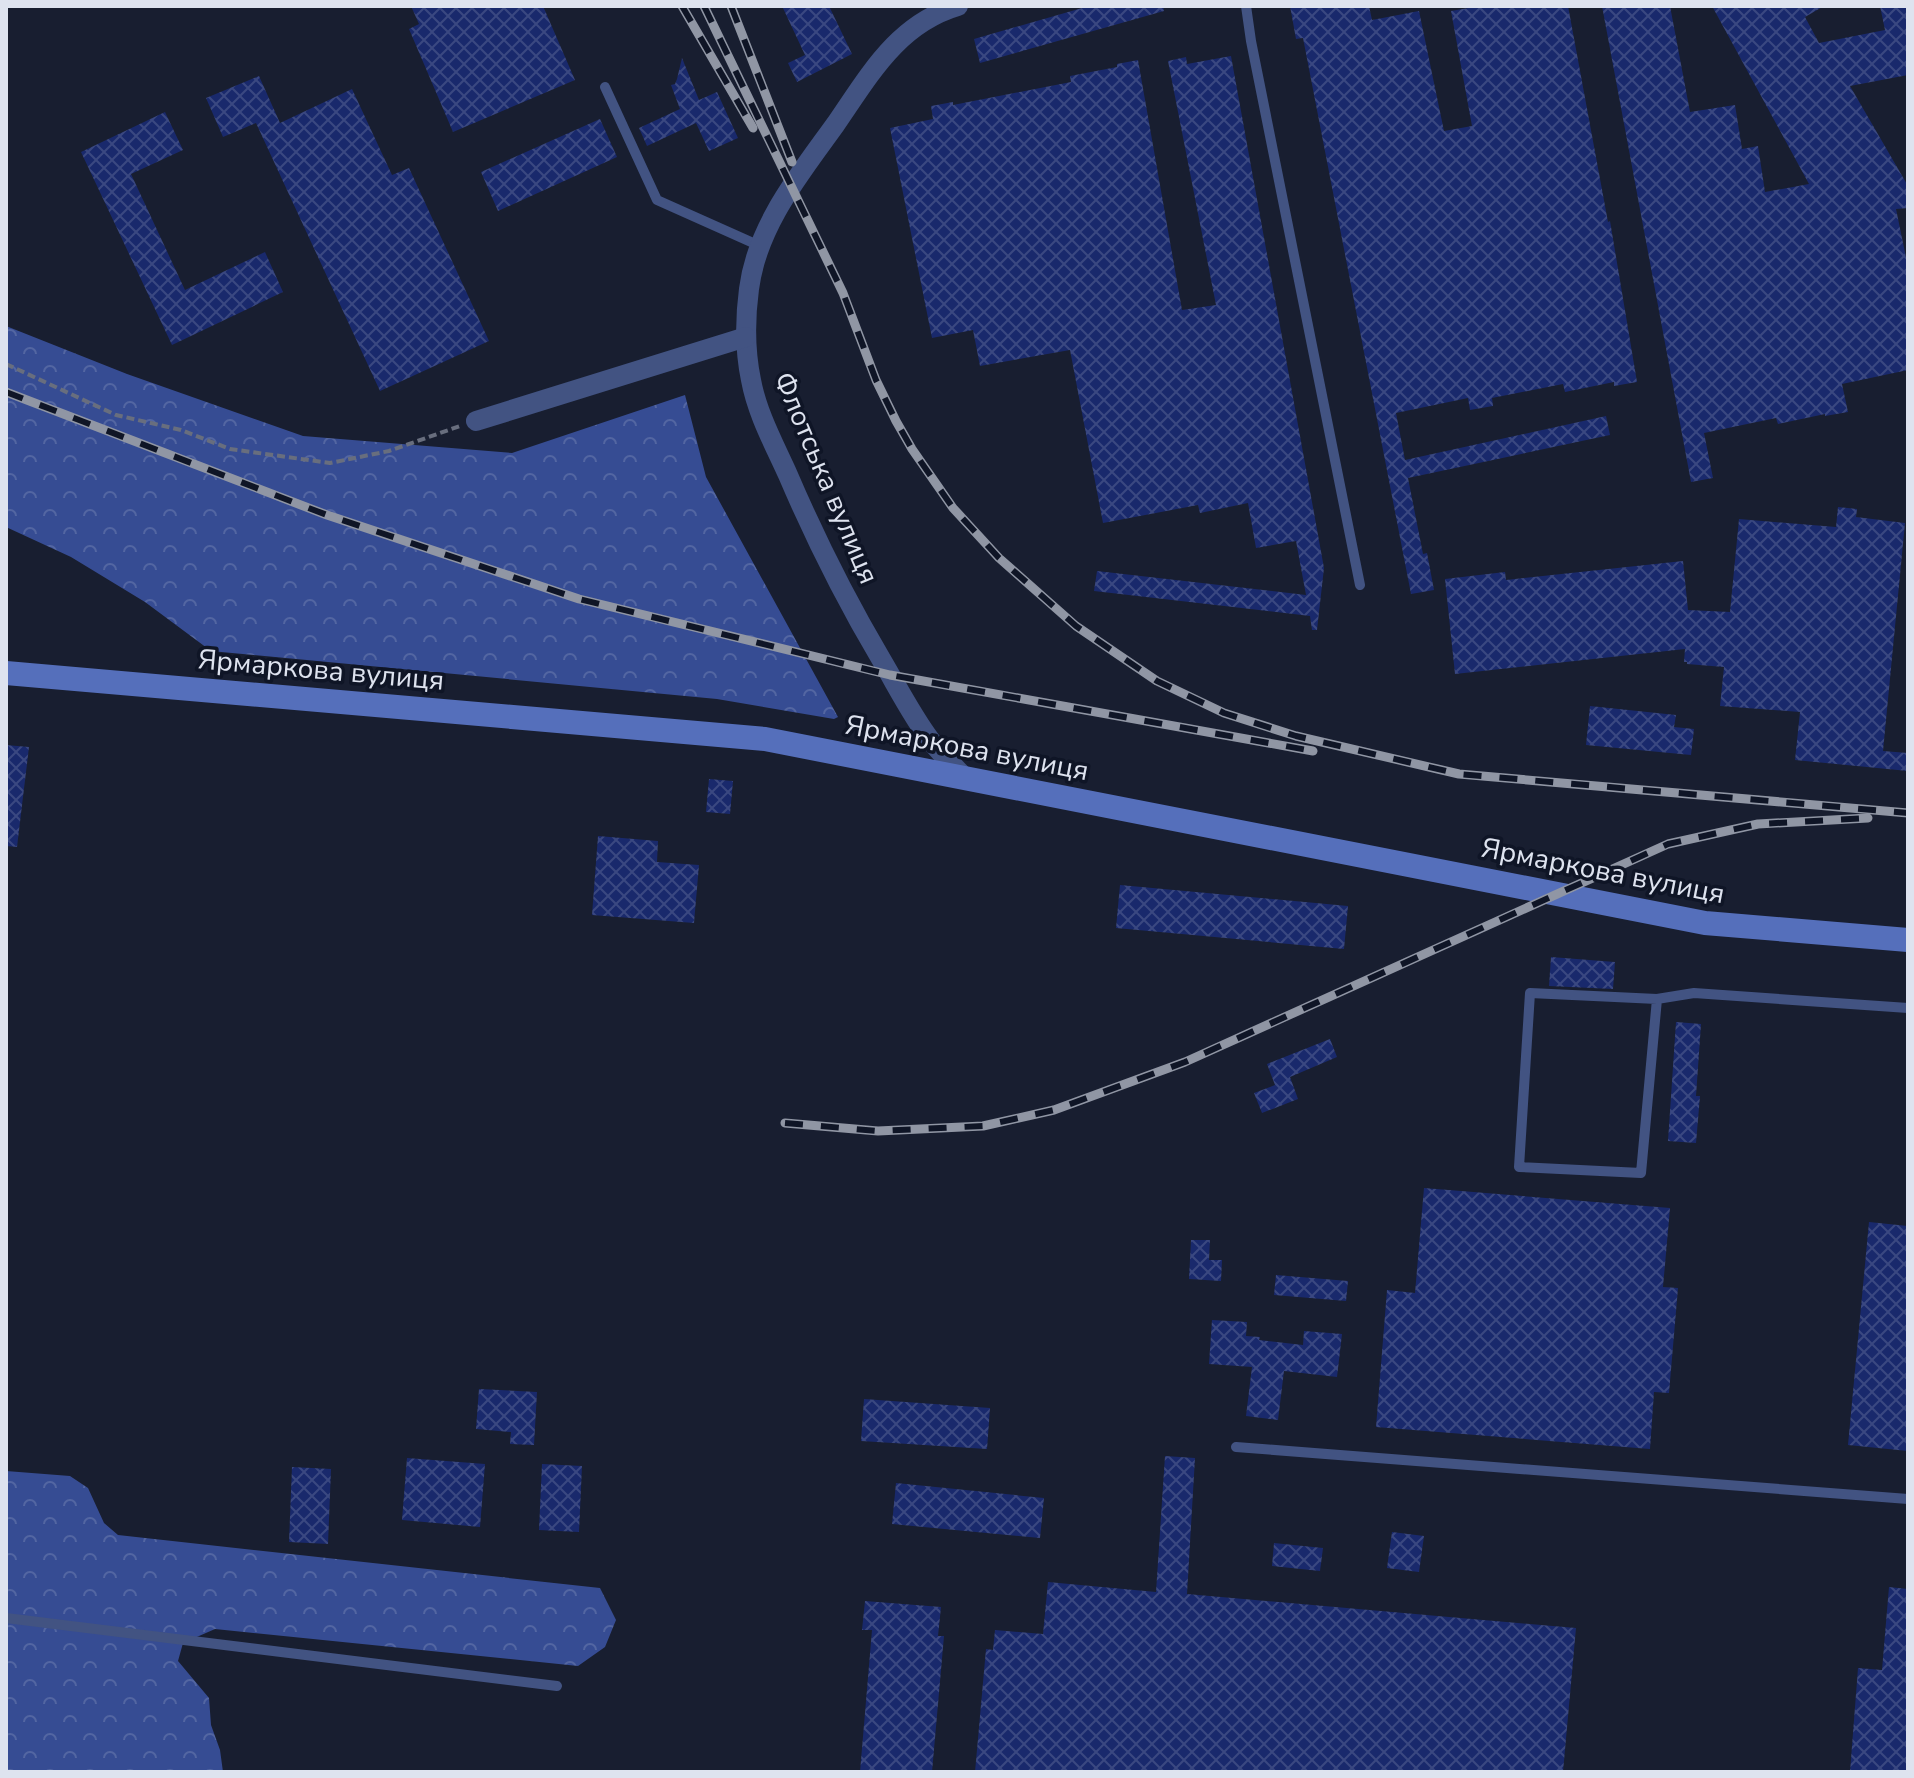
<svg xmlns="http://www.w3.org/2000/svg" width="1914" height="1778" font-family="'Nunito Sans',sans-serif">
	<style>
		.forest { fill: url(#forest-crowns) }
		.building { fill: url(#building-cross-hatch) }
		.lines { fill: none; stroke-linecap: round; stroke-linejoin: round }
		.path { stroke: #686e7e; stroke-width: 4; stroke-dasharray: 8 4; stroke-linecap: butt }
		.lane { stroke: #425382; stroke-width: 10 }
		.street { stroke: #425382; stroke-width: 20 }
		.secondary { stroke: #556fbb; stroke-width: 24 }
		.rail-casing { stroke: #9096a4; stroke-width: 9 }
		.rail { stroke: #0f1526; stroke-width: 6; stroke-dasharray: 18; stroke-linecap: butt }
		.labels { text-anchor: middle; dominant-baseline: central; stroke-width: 7; stroke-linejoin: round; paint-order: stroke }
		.street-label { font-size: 28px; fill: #dee3ef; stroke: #0f1526 }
	</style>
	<defs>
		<pattern id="forest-crowns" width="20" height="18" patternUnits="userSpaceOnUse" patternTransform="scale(2)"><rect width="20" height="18" fill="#364c93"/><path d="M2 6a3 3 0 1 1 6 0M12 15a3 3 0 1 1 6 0" fill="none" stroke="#5366a2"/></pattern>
		<pattern id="building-cross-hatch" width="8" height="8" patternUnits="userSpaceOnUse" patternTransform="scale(2)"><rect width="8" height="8" fill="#19296c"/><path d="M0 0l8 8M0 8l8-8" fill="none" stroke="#3a4881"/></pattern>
	</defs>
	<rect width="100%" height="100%" fill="#181e30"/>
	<!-- forest -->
	<g class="forest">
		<path d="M6 326 127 374 303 436 512 453 685 395 706 477 838 717 834 719 717 699 211 651 145 602 71 557 6 527Z"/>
		<path d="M6 1471 70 1476 88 1488 104 1523 118 1535 600 1588 616 1620 605 1647 578 1666 215 1629 183 1643 178 1661 209 1698 211 1725 220 1750 223 1772H6Z"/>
	</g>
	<!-- building -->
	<g class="building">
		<path d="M411 6H543L575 80 453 132 409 29 419 24Z"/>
		<path d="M782 6H829L852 54 797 82 788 63 805 55Z"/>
		<path d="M1089 6H1163L1164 11 980 63 974 39Z"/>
		<path d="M1290 6H1369L1372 20 1419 11 1444 131 1472 126 1451 11 1480 6H1568L1608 222 1610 221 1637 382 1614 386V382L1565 392 1563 384 1492 398 1493 406 1470 410 1468 398 1396 413 1405 460 1606 416 1610 435 1408 478 1423 554 1427 553 1434 590 1411 594 1303 38 1296 39Z"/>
		<path d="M1602 6H1670L1690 112 1735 105 1742 149 1758 146 1765 192 1809 184 1712 6H1824L1805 17 1819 43 1885 30 1880 6H1908V75L1850 86 1908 186V208L1896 209 1908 267V370L1842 384 1848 412 1825 416V414L1778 424 1776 418 1704 433 1713 478 1691 482Z"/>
		<path d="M1231 56 1324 568 1317 630H1312L1310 616 1094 591 1097 571 1306 595 1296 541 1256 548 1248 503 1200 513 1198 505 1103 523 1070 350 980 366 973 330 932 338 890 128 933 119 931 106 953 102V105L1071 82 1070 76 1117 67V64L1138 60 1182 310 1216 305 1168 61 1186 57 1187 64Z"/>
		<path d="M682 58 699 100 717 92 738 138 709 151 696 123 647 146 639 128 680 109 671 85 675 84 677 79Z"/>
		<path d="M259 76 280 123 352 89 392 175 409 168 489 341 380 391 256 123 223 137 206 98Z"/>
		<path d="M165 112 183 150 131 174 185 290 265 252 283 292 172 345 81 152Z"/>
		<path d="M600 119 617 157 498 211 481 172Z"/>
		<path d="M1838 507 1857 509 1856 517 1905 523 1883 751 1908 753V771L1795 760 1800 712 1720 706 1724 667 1687 664V662H1684L1685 649 1455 674 1445 579 1505 572 1506 580 1683 561 1688 610 1730 612 1739 519 1836 527Z"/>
		<path d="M1590 706 1676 715 1674 727 1694 729 1691 755 1586 745Z"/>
		<path d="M6 745 29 747 17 847 6 846Z"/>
		<path d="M709 779 733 781 730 814 706 812Z"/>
		<path d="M598 836 658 841 657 862 699 865 694 923 592 915Z"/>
		<path d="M1120 885 1348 906 1344 949 1116 928Z"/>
		<path d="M1551 957 1615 962 1613 989 1549 986Z"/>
		<path d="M1676 1022 1701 1024 1696 1096H1700L1696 1143 1668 1141Z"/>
		<path d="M1330 1039 1337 1057 1290 1077 1298 1099 1262 1113 1254 1093 1275 1085 1267 1064Z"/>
		<path d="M1424 1188 1670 1208 1663 1287 1678 1288 1669 1393 1654 1392 1650 1449 1376 1427 1387 1290 1415 1293Z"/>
		<path d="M1869 1222 1908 1226V1451L1848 1445Z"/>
		<path d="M1191 1240H1210L1209 1260H1222L1221 1281 1189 1279Z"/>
		<path d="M1276 1275 1348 1281 1346 1301 1274 1295Z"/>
		<path d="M1212 1320 1247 1322 1246 1336 1260 1337 1259 1340 1303 1345 1304 1331 1342 1334 1337 1377 1284 1371 1278 1420 1246 1416 1252 1367 1209 1364Z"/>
		<path d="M479 1389 537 1392 534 1445 510 1444 511 1432 476 1429Z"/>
		<path d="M864 1399 990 1408 987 1449 861 1441Z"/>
		<path d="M1165 1456 1195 1458 1187 1594 1576 1628 1563 1772H975L986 1649 993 1650 995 1630 1043 1634 1048 1582 1156 1592Z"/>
		<path d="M407 1458 485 1464 480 1527 402 1520Z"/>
		<path d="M542 1464 582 1466 579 1532 539 1530Z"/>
		<path d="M292 1467 331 1469 328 1544 289 1542Z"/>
		<path d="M896 1483 1044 1498 1040 1538 892 1524Z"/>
		<path d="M1392 1532 1424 1536 1419 1572 1387 1568Z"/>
		<path d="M1274 1543 1323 1548 1320 1571 1272 1566Z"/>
		<path d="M1889 1587 1908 1589V1772H1850L1858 1668 1882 1670Z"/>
		<path d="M865 1601 941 1607 938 1636H944L932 1772H860L872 1630H862Z"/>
	</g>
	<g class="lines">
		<!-- path -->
		<path class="path" d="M6 364 116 415 181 430 230 449 330 463 389 451 460 426"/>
		<!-- lane -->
		<g class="lane">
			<path d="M1246 6 1251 41 1360 585"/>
			<path d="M605 87 657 200 760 246"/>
			<path d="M1657 999 1641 1173 1519 1167 1530 993 1657 999 1694 993 1908 1008"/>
			<path d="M1236 1447 1908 1499"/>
			<path d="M6 1618 557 1686"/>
		</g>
		<!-- street -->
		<g class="street">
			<path d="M958 6C897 24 869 76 835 125 799 175 757 226 749 289 745 319 745 351 751 380 757 413 774 444 788 475 815 538 846 600 881 659 897 686 912 716 931 741 941 754 953 765 964 777"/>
			<path d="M476 421 746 337"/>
		</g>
		<!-- secondary -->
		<path class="secondary" d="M6 673 765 739 1705 923 1908 940"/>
		<!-- rail casing -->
		<g class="rail-casing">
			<g id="rail">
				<path d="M682 6 753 128"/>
				<path d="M704 6 843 293 876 380 896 421 912 449 953 508 999 558 1076 626 1157 681 1224 713 1296 736 1459 774 1908 813"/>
				<path d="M731 6 792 162"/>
				<path d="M6 392 327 515 579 599 890 675 1313 751"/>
				<path d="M785 1123 878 1131 983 1126 1054 1110 1185 1062 1668 844 1758 824 1868 818"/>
			</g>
		</g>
		<!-- rail -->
		<use href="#rail" class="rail"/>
	</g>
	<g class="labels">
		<!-- street labels -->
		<g class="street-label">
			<text transform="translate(826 478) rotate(67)">Флотська вулиця</text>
			<text transform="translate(321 670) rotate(5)">Ярмаркова вулиця</text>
			<text transform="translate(967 748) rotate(11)">Ярмаркова вулиця</text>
			<text transform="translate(1603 871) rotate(11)">Ярмаркова вулиця</text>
		</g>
	</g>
	<!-- border -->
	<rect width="1914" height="1778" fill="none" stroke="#dee3ef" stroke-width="16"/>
</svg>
